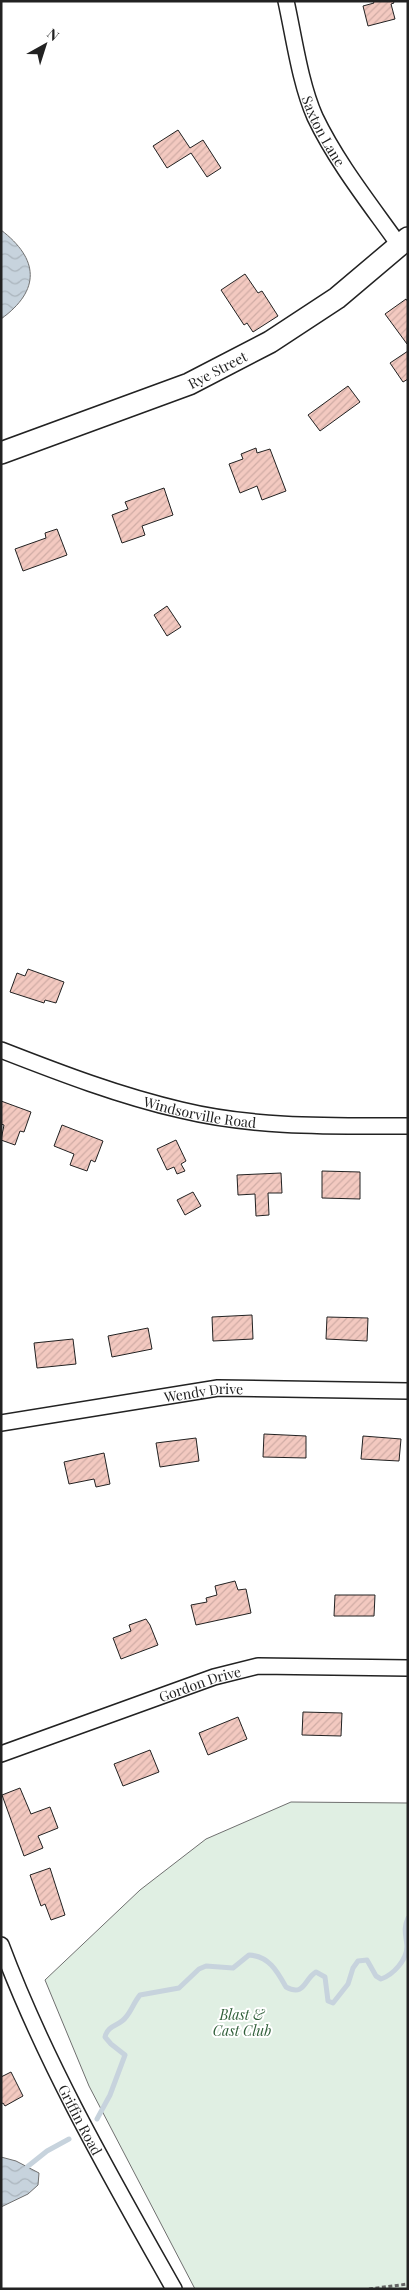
<svg xmlns="http://www.w3.org/2000/svg" width="409" height="2290" font-family="'Playfair Display',serif">
	<style>
		.park { fill: #e0efe3; stroke: #6f6f6f }
		.water { fill: url(#water-waves); stroke: #6f6f6f }
		.lines { fill: none; stroke-linecap: round; stroke-linejoin: round }
		.stream { stroke: #c7d3dd; stroke-width: 5 }
		.building { fill: url(#building-hatch); stroke: #222 }
		.street-casing { stroke: #222; stroke-width: 18 }
		.secondary-casing { stroke: #222; stroke-width: 24 }
		.path { stroke: #646464; stroke-width: 3; stroke-dasharray: 4 2.5; stroke-linecap: butt }
		.street { stroke: #fff; stroke-width: 15 }
		.secondary { stroke: #fff; stroke-width: 21 }
		.labels { text-anchor: middle; dominant-baseline: central; stroke-width: 4; stroke-linejoin: round; paint-order: stroke }
		.street-label { font-size: 14px; fill: #222; stroke: #fff }
		.park-label { font-size: 14px; font-style: italic; fill: #2f5e38; stroke: #fff }
	</style>
	<defs>
		<pattern id="water-waves" width="16" height="10" patternUnits="userSpaceOnUse" patternTransform="scale(1.25)"><rect width="16" height="10" fill="#c7d3dd"/><path d="M0 5q4-4 8 0t8 0" fill="none" stroke="#abb5bd"/></pattern>
		<pattern id="building-hatch" width="6" height="6" patternUnits="userSpaceOnUse" patternTransform="scale(1.25)"><rect width="6" height="6" fill="#f3c9c0"/><path d="M-1 1l2-2M0 6l6-6M5 7l2-2" fill="none" stroke="#d0aca5"/></pattern>
	</defs>
	<rect width="100%" height="100%" fill="#fff"/>
	<!-- park -->
	<path class="park" d="M291 1802 408 1803V2289H195L89 2086 45 1980 140 1890 206 1839Z"/>
	<!-- water -->
	<g class="water">
		<path d="M1 230C39 259 41 290 1 319Z"/>
		<path d="M1 2157 16 2161 39 2173 38 2185 28 2194 1 2207Z"/>
	</g>
	<g class="lines">
		<!-- stream -->
		<g class="stream">
			<path d="M97 2119 110 2095 125 2055 111 2044 105 2037C108 2024 120 2026 126 2017 132 2010 134 2002 140 1995L179 1988 199 1969 206 1966 233 1968 249 1955C269 1956 277 1971 286 1987 305 1997 304 1979 316 1972L325 1977 328 2001 333 2003 348 1984 353 1968 358 1961 367 1960 376 1976 381 1979C393 1975 407 1960 407 1946 406 1935 403 1929 408 1918"/>
			<path d="M27 2167 47 2151 69 2139"/>
		</g>
	</g>
	<!-- building -->
	<g class="building">
		<path d="M373 1H393L394 3 391 4 395 19 368 26 363 6 374 3Z"/>
		<path d="M178 130 190 148 203 140 221 168 207 177 191 153 167 168 153 146Z"/>
		<path d="M245 274 258 293 262 291 278 316 253 332 247 323 244 325 221 290Z"/>
		<path d="M406 299 408 302 407 344 385 314Z"/>
		<path d="M408 351V379L403 382 390 363Z"/>
		<path d="M348 386 360 402 320 431 308 415Z"/>
		<path d="M256 448 257 453 270 449 286 491 262 500 257 486 240 493 229 464 243 459 241 454Z"/>
		<path d="M164 488 173 515 142 526 145 535 122 543 112 515 128 509 125 502Z"/>
		<path d="M57 529 67 555 23 571 15 549 46 538 45 533Z"/>
		<path d="M167 606 181 627 167 636 154 615Z"/>
		<path d="M28 969 64 982 56 1003 45 1000 44 1003 10 992 17 973 25 976Z"/>
		<path d="M1 1101 31 1112 24 1132 20 1131 15 1145 1 1140 4 1125 1 1124Z"/>
		<path d="M62 1125 103 1141 95 1162 91 1160 87 1171 70 1165 74 1154 54 1146Z"/>
		<path d="M176 1140 186 1161 181 1164 185 1171 177 1174 174 1167 167 1170 157 1149Z"/>
		<path d="M322 1171 360 1172V1199L322 1198Z"/>
		<path d="M281 1173 282 1193H268L269 1215 256 1216 255 1194 238 1195 237 1175Z"/>
		<path d="M193 1192 201 1206 185 1215 177 1200Z"/>
		<path d="M252 1315 253 1339 213 1341 212 1317Z"/>
		<path d="M327 1317 368 1318 367 1341 326 1339Z"/>
		<path d="M148 1328 152 1349 112 1357 108 1336Z"/>
		<path d="M73 1339 76 1364 37 1368 34 1343Z"/>
		<path d="M264 1434 306 1436V1458L263 1457Z"/>
		<path d="M363 1436 401 1439 399 1461 361 1459Z"/>
		<path d="M196 1438 199 1461 160 1467 156 1443Z"/>
		<path d="M104 1453 110 1484 96 1487 94 1479 69 1484 64 1462Z"/>
		<path d="M235 1581 238 1590 246 1589 251 1613 196 1625 191 1605 207 1602 206 1598 217 1595 215 1586Z"/>
		<path d="M335 1595H375L374 1616H334Z"/>
		<path d="M146 1619 150 1625 158 1645 121 1659 113 1638 131 1631 129 1625Z"/>
		<path d="M303 1712 342 1713 341 1736 302 1735Z"/>
		<path d="M238 1717 247 1739 208 1755 199 1733Z"/>
		<path d="M150 1750 159 1772 123 1786 114 1764Z"/>
		<path d="M20 1788 31 1814 50 1807 58 1828 38 1836 43 1848 24 1856 2 1795Z"/>
		<path d="M50 1868 65 1915 51 1920 45 1904 41 1906 30 1875Z"/>
		<path d="M11 2072 23 2096 5 2106 3 2103 1 2104V2077Z"/>
	</g>
	<g class="lines">
		<!-- street casing -->
		<g class="street-casing">
			<g id="street">
				<path id="s1" d="M286 1C294 37 300 83 315 117 337 163 370 204 399 245"/>
				<path id="s2" d="M1 1050C60 1073 120 1096 181 1110 255 1128 333 1126 408 1126"/>
				<path id="s3" d="M1 1423 218 1388 408 1391"/>
				<path id="s4" d="M1 1754 214 1677 258 1666 408 1668"/>
				<path id="s5" d="M1 1945C46 2065 111 2177 174 2289"/>
			</g>
		</g>
		<!-- secondary casing -->
		<g class="secondary-casing">
			<g id="secondary">
				<path id="s6" d="M1 453 189 384 270 342 337 298 408 238"/>
			</g>
		</g>
		<!-- path -->
		<path class="path" d="M369 2289 408 2284"/>
		<!-- street -->
		<use href="#street" class="street"/>
		<!-- secondary -->
		<use href="#secondary" class="secondary"/>
	</g>
	<g class="labels">
		<!-- street labels -->
		<g class="street-label">
			<text stroke="none"><textPath href="#s1" startOffset="136">Saxton Lane</textPath></text>
			<text stroke="none"><textPath href="#s6" startOffset="232">Rye Street</textPath></text>
			<text stroke="none"><textPath href="#s2" startOffset="209">Windsorville Road</textPath></text>
			<text stroke="none"><textPath href="#s3" startOffset="205">Wendy Drive</textPath></text>
			<text stroke="none"><textPath href="#s4" startOffset="211">Gordon Drive</textPath></text>
			<text stroke="none"><textPath href="#s5" startOffset="192">Griffin Road</textPath></text>
		</g>
		<!-- park labels -->
		<g class="park-label">
			<text x="242" y="2014">Blast &amp;<tspan x="242" dy="16">Cast Club</tspan></text>
		</g>
	</g>
	<!-- border -->
	<rect width="409" height="2290" fill="none" stroke="#222222" stroke-width="5"/>
	<!-- north arrow -->
	<g transform="translate(45 45) rotate(39)" stroke="#ffffff" stroke-width="4" paint-order="stroke">
	<path d="M0-4L9 19L0 12L-9 19Z" fill="#222222"/>
	<text y="-8" font-size="14" font-weight="bold" text-anchor="middle" fill="#222222">N</text>
	</g>
</svg>
